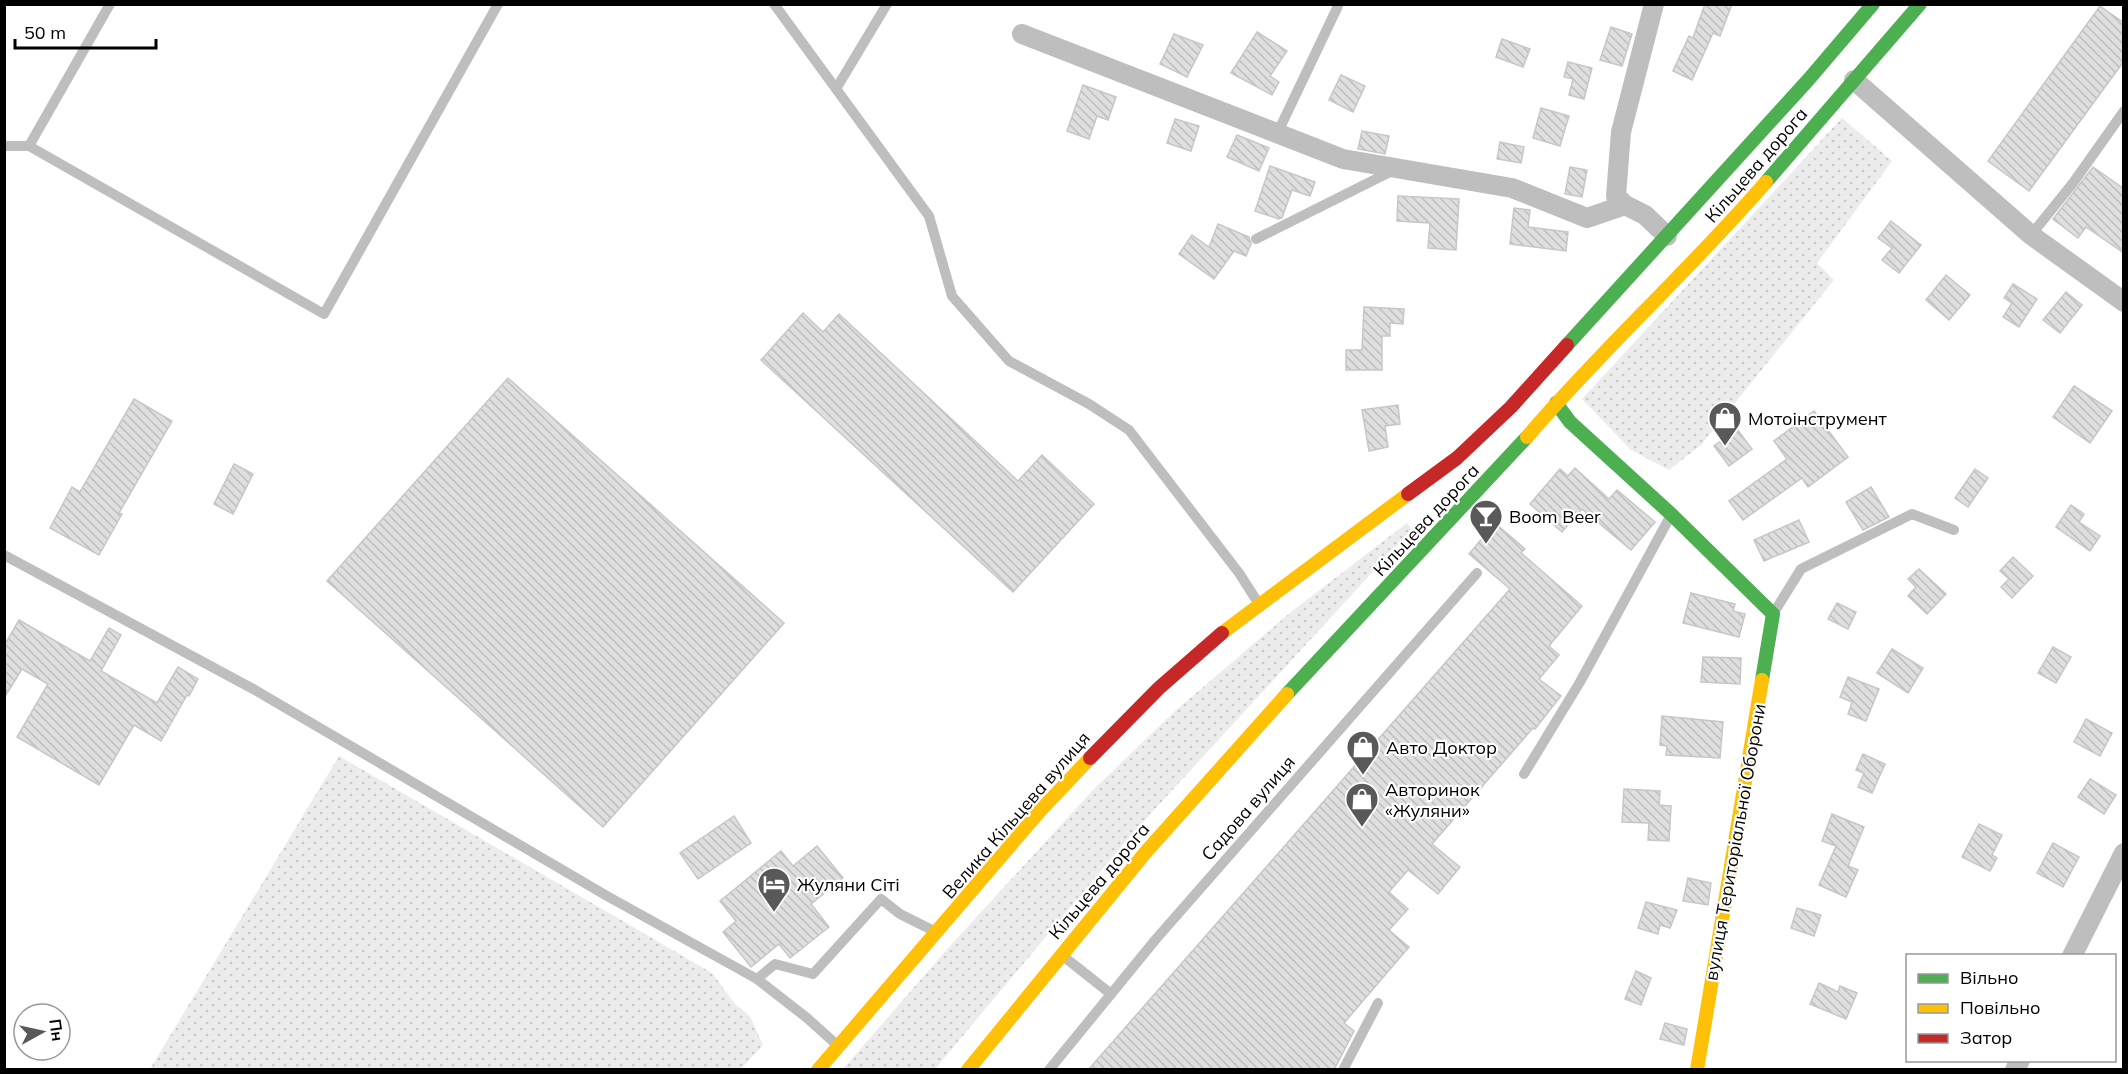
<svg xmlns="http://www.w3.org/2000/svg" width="2128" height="1074" font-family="Mulish,sans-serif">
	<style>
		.grass { fill: url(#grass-dots) }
		.building { fill: url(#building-back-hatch); stroke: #c7c7c7; stroke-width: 1.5 }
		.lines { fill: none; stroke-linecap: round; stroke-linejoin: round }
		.lane { stroke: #bebebe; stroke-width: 10 }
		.street { stroke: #bebebe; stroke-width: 20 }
		.fast { stroke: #4caf50; stroke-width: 14 }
		.slow { stroke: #ffc107; stroke-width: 14 }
		.jam { stroke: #c62828; stroke-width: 14 }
		.labels { text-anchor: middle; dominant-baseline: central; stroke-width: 4.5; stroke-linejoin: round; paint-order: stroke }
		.street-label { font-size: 18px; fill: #000; stroke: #fff }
		.poi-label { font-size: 18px; fill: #000; stroke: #fff; text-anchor: start }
	</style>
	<defs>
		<pattern id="grass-dots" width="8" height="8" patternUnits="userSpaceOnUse" patternTransform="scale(1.5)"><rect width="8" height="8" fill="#ececec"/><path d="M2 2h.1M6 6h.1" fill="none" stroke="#c9c9c9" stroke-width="1.8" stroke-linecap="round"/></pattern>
		<pattern id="building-back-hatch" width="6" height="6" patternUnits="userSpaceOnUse" patternTransform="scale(1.5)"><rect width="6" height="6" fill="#dfdfdf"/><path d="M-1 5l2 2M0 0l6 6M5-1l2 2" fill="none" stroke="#bebebe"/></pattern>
	</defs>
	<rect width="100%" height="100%" fill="#fff"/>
	<!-- grass -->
	<g class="grass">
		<path d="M1842 118 1892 161 1817 263 1834 280 1701 445 1669 470 1631 450 1582 399Z"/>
		<path d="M1407 523 1412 529 1132 834 935 1069H843L950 946 1093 790 1175 711 1291 612Z"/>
		<path d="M339 756 712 973 735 1004 750 1016 763 1045 740 1070 150 1069Z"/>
	</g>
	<!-- building -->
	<g class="building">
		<path d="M1705 4H1732L1720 36 1713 33 1692 80 1673 71 1689 36 1693 38Z"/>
		<path d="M2100 6 2124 23V61L2029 191 1988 161Z"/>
		<path d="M1611 27 1632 34 1622 66 1600 60Z"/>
		<path d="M1257 32 1287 51 1270 76 1279 82 1272 95 1231 73Z"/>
		<path d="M1174 34 1203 45 1187 77 1160 64Z"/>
		<path d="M1502 39 1530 49 1523 67 1496 57Z"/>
		<path d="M1568 62 1592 68 1584 99 1569 95 1573 79 1564 77Z"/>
		<path d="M1341 75 1365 86 1353 112 1329 100Z"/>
		<path d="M1083 85 1116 97 1108 120 1097 116 1089 139 1067 131Z"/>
		<path d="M1541 108 1569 116 1560 146 1533 138Z"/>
		<path d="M1175 119 1199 126 1191 151 1167 143Z"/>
		<path d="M1362 131 1389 136 1385 154 1358 149Z"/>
		<path d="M1237 135 1269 148 1259 171 1227 157Z"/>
		<path d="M1500 142 1524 147 1521 163 1497 159Z"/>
		<path d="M1270 166 1315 182 1310 196 1292 190 1282 218 1279 219 1255 211Z"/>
		<path d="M1570 167 1587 170 1582 197 1565 194Z"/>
		<path d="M2093 167 2124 189V253L2086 227 2078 238 2053 219Z"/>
		<path d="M1398 196 1459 199 1456 250 1428 248 1430 223 1397 221Z"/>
		<path d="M1514 208 1530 210 1528 227 1568 232 1566 251 1510 244Z"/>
		<path d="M1891 221 1921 245 1899 273 1882 260 1892 248 1878 238Z"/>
		<path d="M1218 224 1249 237 1251 244 1246 256 1234 251 1214 279 1179 254 1192 235 1209 247Z"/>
		<path d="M1946 275 1970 295 1949 320 1926 300Z"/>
		<path d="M2013 284 2037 299 2019 327 2003 317 2012 303 2004 298Z"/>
		<path d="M2066 292 2082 305 2060 333 2043 320Z"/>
		<path d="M1364 307 1404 309 1403 324 1390 323V336H1382V370H1346V350H1362Z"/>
		<path d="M803 313 823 332 839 314 1018 481 1042 455 1094 504 1013 592 761 360Z"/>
		<path d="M508 378 784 623 603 827 327 581Z"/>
		<path d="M2074 386 2112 411 2090 443 2053 417Z"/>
		<path d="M134 399 172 421 119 513 122 514 99 555 50 528 72 487 80 492Z"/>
		<path d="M1398 405 1400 424 1385 426 1388 447 1369 451 1362 410Z"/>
		<path d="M1814 411 1848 457 1808 487 1802 478 1743 520 1729 501 1787 459 1774 441Z"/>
		<path d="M1737 429 1752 449 1729 466 1714 446Z"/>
		<path d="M234 464 253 474 233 514 214 504Z"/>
		<path d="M1575 468 1609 499 1617 490 1655 522 1631 550 1582 509 1562 532 1530 504 1560 469 1568 476Z"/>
		<path d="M1975 469 1988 478 1968 507 1955 498Z"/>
		<path d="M1871 487 1889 517 1863 530 1846 502Z"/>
		<path d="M2071 505 2084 514 2079 522 2100 536 2090 551 2056 527Z"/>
		<path d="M1799 520 1809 542 1764 561 1754 540Z"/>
		<path d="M1495 523 1525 549 1521 553 1582 606 1549 646 1559 655 1539 679 1561 696 1535 729 1533 728 1432 844 1460 867 1438 894 1408 870 1389 892 1408 909 1389 930 1409 947 1344 1023 1354 1031 1334 1070H1088L1510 589 1469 554Z"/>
		<path d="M2013 557 2033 576 2012 598 2001 587 2009 579 2000 571Z"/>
		<path d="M1919 569 1946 594 1927 614 1908 596 1916 587 1908 579Z"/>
		<path d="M1691 593 1735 604 1733 611 1745 614 1739 637 1683 623Z"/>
		<path d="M1837 603 1856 612 1848 629 1828 619Z"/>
		<path d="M19 620 90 661 109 628 121 635 101 671 157 703 178 667 198 679 189 696 187 695 161 741 134 725 99 785 17 737 48 684 22 669 4 698V646Z"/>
		<path d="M2053 647 2071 657 2056 683 2038 673Z"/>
		<path d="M1892 649 1923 668 1908 693 1877 673Z"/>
		<path d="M1703 657 1741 658 1740 684 1701 682Z"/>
		<path d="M1848 677 1879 689 1866 721 1848 714 1852 702 1840 697Z"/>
		<path d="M1662 716 1723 722 1720 758 1666 755 1667 746 1660 745Z"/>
		<path d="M2086 719 2112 733 2100 756 2074 742Z"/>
		<path d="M1863 754 1885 764 1872 793 1858 787 1864 773 1856 770Z"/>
		<path d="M2090 779 2116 795 2104 814 2078 797Z"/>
		<path d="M1624 789 1660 791 1659 805 1671 806 1669 841 1648 840 1649 823 1622 822Z"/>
		<path d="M1832 814 1864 827 1848 866 1858 870 1846 897 1819 885 1836 846 1822 841Z"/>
		<path d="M734 816 751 843 698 879 680 853Z"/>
		<path d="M1979 824 2002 835 1992 855 1997 858 1990 871 1962 857Z"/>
		<path d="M2053 843 2079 857 2063 887 2037 873Z"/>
		<path d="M817 846 843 878 811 904 829 927 790 958 779 944 751 967 723 932 736 921 720 901 781 851 793 866Z"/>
		<path d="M1688 878 1711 883 1708 905 1683 901Z"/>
		<path d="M1646 902 1677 910 1670 928 1660 925 1658 934 1638 928Z"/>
		<path d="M1797 908 1821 915 1814 936 1791 928Z"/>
		<path d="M1636 971 1651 978 1641 1005 1625 999Z"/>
		<path d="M1819 983 1838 992 1840 986 1857 993 1846 1019 1810 1004Z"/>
		<path d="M1665 1023 1687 1029 1684 1045 1660 1039Z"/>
	</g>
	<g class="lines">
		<!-- lane -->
		<g class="lane">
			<path d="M774 4 929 216 952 296 1009 361 1089 404 1129 430 1239 573 1257 601"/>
			<path d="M836 89 887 4"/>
			<path d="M1277 134 1338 6"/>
			<path d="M4 146H29L324 314 498 4"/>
			<path d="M29 146 110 4"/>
			<path d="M2031 235 2073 183 2124 111"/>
			<path d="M1256 239 1394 170"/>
			<path d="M4 555 255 690 607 896 757 979 807 1018 836 1044"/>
			<path d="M1773 614 1801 569 1912 514 1954 530"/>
			<path d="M1524 774 1580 682 1671 515"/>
			<path d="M1063 956 1111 994"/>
			<path d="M757 979 775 964 813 974 881 899 900 914 932 930"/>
			<path d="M1049 1070 1156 939 1477 573"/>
			<path d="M1343 1070 1378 1003"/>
		</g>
		<!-- street -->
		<g class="street">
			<path d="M1654 4 1621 132 1616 196 1625 205 1645 215 1667 236"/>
			<path d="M1022 34 1343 159 1512 188 1587 218 1625 205"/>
			<path d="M1854 80 2031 235 2124 302"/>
			<path d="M2072 956 2124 853"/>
			<path d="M2015 1070 2020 1060"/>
		</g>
		<!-- fast -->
		<g class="fast">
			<path d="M1766 182 1920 4"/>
			<path d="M1567 345 1809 79 1873 4"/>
			<path d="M1556 403 1570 422 1672 515 1773 614 1762 680"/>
			<path d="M1287 694 1527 437"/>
		</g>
		<!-- slow -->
		<g class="slow">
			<path d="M1527 437C1603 348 1690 270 1766 182"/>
			<path d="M1222 633 1408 494"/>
			<path d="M818 1070 1039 812 1090 758"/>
			<path d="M968 1070 1145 853 1287 694"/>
			<path d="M1697 1070 1762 680"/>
		</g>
		<!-- jam -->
		<g class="jam">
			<path d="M1408 494 1457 458 1511 407 1567 345"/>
			<path d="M1090 758 1159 688 1222 633"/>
		</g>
	</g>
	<!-- icons -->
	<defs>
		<g id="shop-pin" transform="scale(1.725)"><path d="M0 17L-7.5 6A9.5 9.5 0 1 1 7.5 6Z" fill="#595959" stroke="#fff"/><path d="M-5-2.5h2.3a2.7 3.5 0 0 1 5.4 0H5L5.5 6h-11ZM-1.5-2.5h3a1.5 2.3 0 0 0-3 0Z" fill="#fff"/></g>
		<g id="bar-pin" transform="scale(1.725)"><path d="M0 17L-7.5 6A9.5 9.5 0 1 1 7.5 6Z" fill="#595959" stroke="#fff"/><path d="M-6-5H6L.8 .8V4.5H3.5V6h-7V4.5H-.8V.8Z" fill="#fff"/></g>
		<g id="hotel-pin" transform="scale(1.725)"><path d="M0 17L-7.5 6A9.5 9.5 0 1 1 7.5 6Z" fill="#595959" stroke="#fff"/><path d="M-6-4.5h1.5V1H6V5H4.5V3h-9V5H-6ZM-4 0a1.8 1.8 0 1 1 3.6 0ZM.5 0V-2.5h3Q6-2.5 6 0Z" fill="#fff"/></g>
	</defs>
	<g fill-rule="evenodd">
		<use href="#shop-pin" x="1725" y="418"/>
		<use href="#bar-pin" x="1486" y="516"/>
		<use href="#shop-pin" x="1363" y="747"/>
		<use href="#shop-pin" x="1362" y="799"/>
		<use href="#hotel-pin" x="774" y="884"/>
	</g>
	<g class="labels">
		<!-- street labels -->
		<g class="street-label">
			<text transform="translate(1756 165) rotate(-49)">Кільцева дорога</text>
			<text transform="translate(1426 520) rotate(-47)">Кільцева дорога</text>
			<text transform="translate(1248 808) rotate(-49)">Садова вулиця</text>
			<text transform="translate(1016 815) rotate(-49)">Велика Кільцева вулиця</text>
			<text transform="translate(1735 842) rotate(-80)">вулиця Територіальної Оборони</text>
			<text transform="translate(1099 881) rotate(-50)">Кільцева дорога</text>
		</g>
		<!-- poi labels -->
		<g class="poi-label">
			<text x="1748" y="418">Мотоінструмент</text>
			<text x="1509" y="516">Boom Beer</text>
			<text x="1386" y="747">Авто Доктор</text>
			<text x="1385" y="789">Авторинок<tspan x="1385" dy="21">«Жуляни»</tspan></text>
			<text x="797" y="884">Жуляни Сіті</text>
		</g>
	</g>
	<!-- border -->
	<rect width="2128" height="1074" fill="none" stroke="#000000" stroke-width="12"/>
	<!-- legend -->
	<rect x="1906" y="954" width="210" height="108" fill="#ffffff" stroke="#999999" stroke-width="1.5"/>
	<rect x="1918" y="974" width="30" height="9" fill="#4caf50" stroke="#999999" stroke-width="1.5"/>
	<text x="1960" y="984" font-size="18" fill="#000000">Вільно</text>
	<rect x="1918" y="1004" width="30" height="9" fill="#ffc107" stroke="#999999" stroke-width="1.5"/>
	<text x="1960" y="1014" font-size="18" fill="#000000">Повільно</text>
	<rect x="1918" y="1034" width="30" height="9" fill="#c62828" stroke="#999999" stroke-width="1.5"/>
	<text x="1960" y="1044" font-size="18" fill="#000000">Затор</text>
	<!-- north arrow -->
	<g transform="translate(42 1032) rotate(82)"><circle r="28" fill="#ffffff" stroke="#999999" stroke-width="1.5"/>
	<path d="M0-4.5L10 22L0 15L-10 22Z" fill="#595959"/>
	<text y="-9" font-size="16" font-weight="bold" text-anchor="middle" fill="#000000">Пн</text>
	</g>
	<!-- scale -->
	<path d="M15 39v9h141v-9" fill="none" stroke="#000000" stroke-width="3"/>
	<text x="24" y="39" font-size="18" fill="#000000" stroke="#ffffff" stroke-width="4.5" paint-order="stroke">50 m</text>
</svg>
